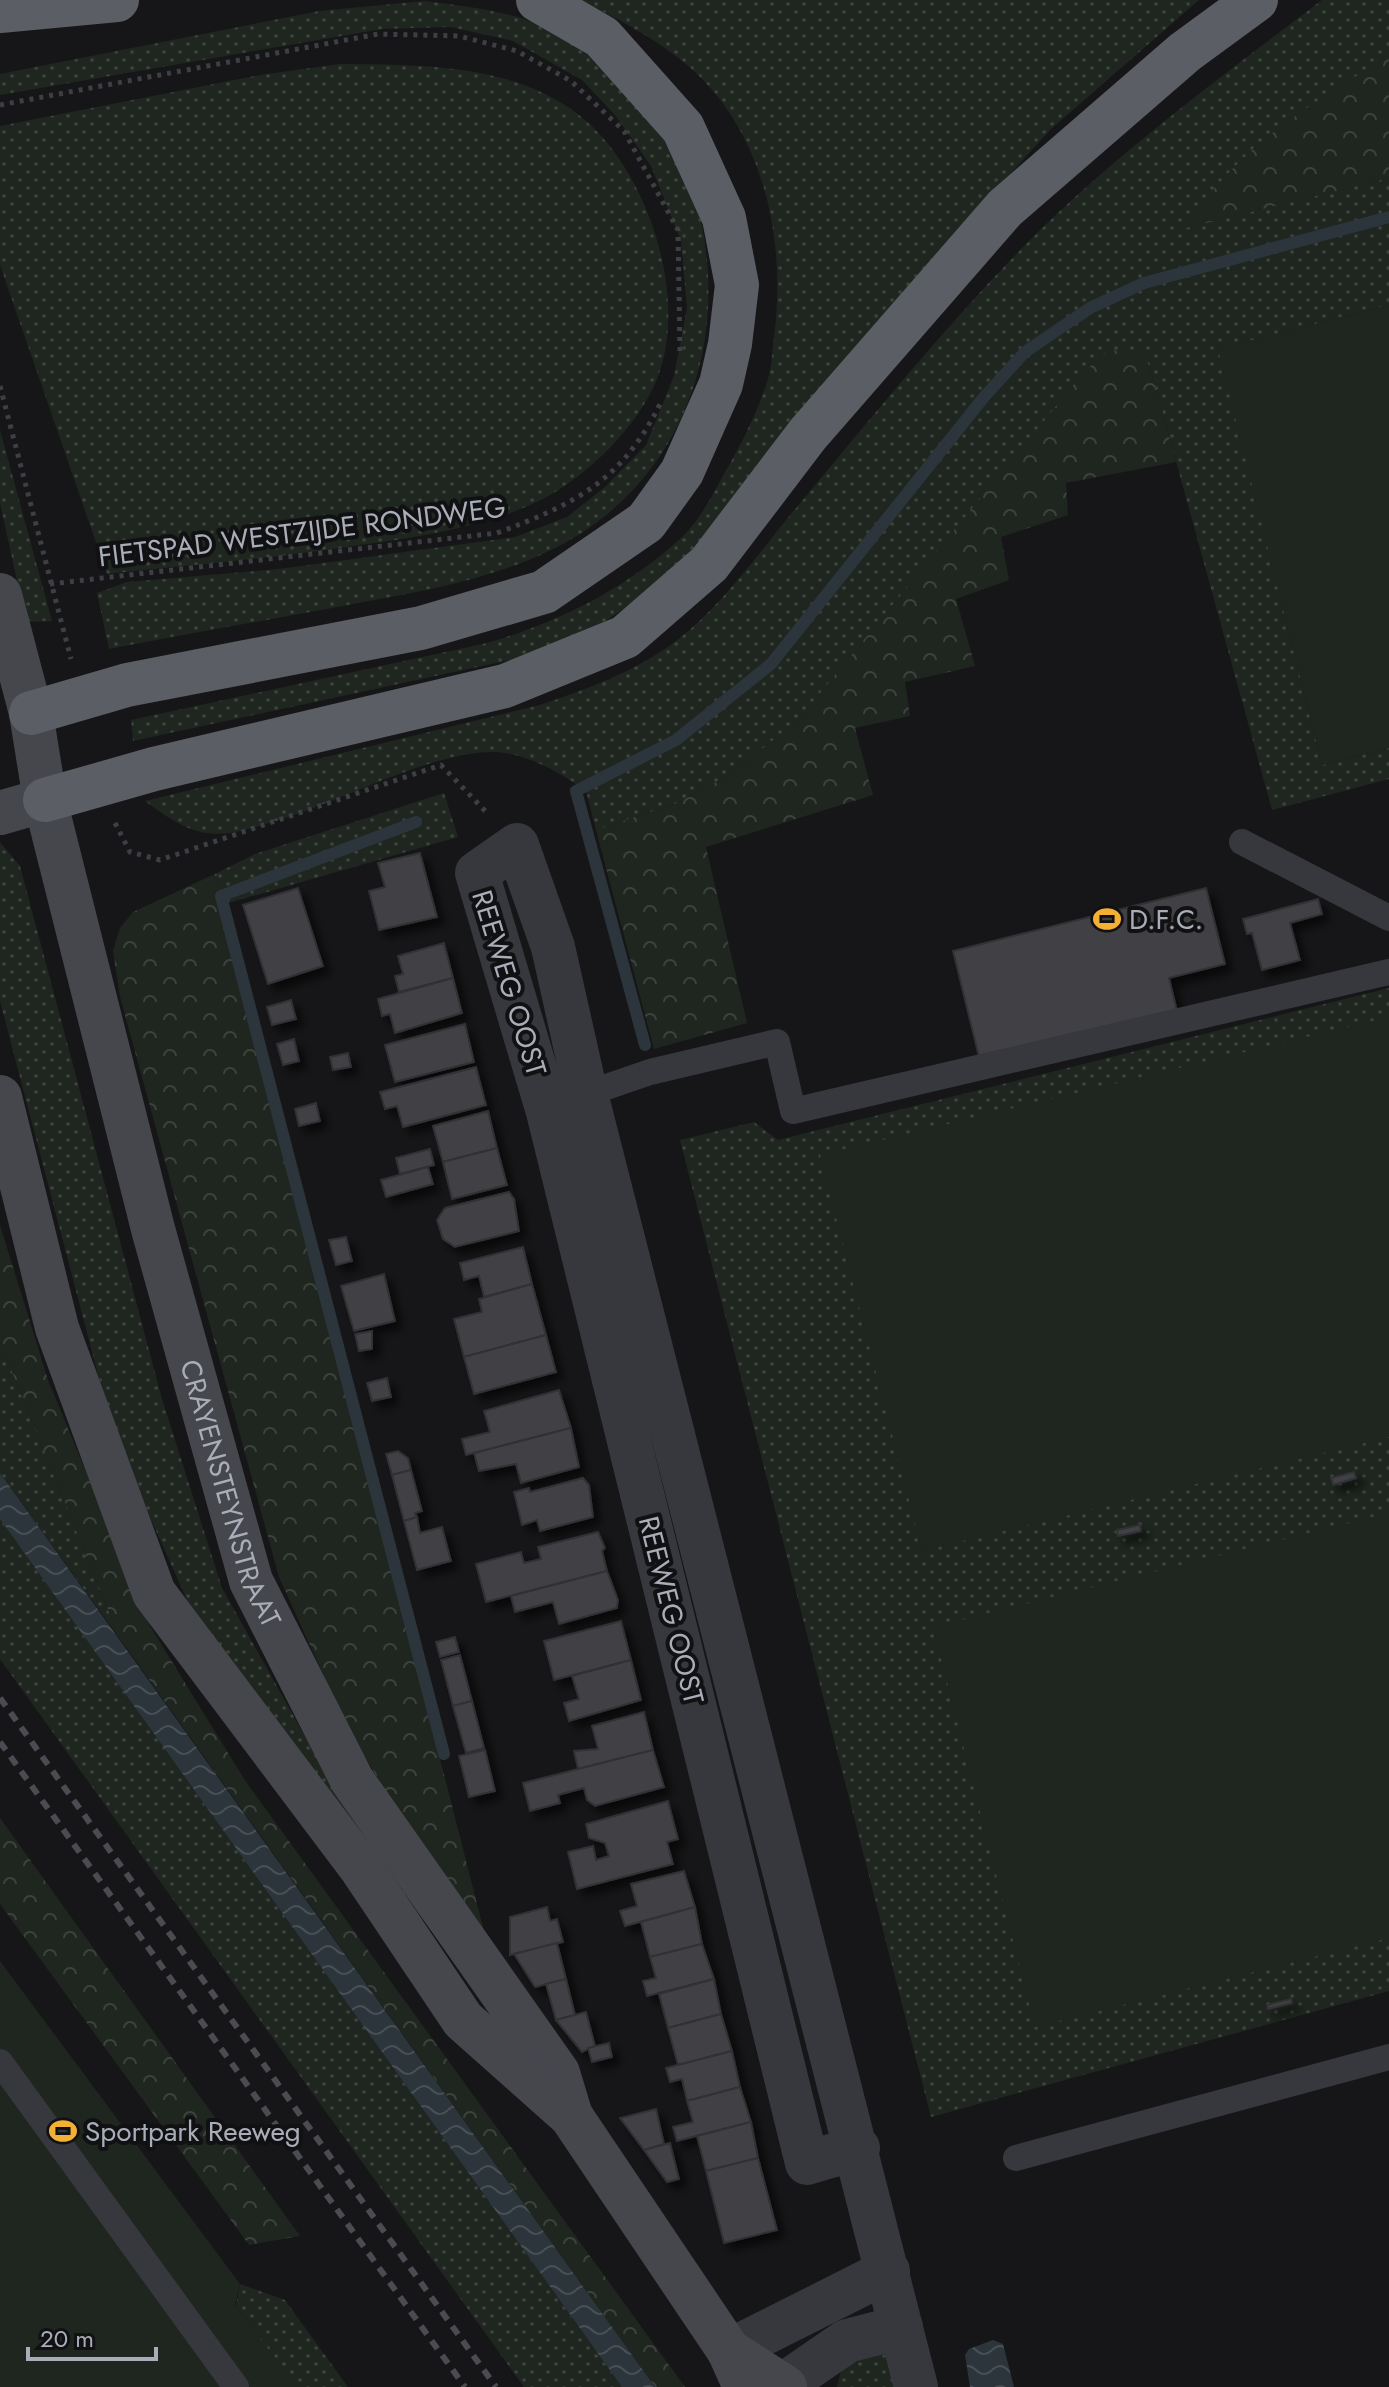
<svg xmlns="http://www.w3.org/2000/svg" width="1389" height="2387" font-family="Jost,sans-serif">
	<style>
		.grass { fill: url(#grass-dots) }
		.forest { fill: url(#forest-crowns) }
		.park { fill: #1e261f }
		.water { fill: url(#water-waves) }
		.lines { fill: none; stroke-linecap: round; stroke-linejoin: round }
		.stream { stroke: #2c353c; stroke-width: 12 }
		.building { fill: #404145; stroke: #303034; stroke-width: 2; filter: url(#shadow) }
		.path { stroke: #3d3f44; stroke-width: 5; stroke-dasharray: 4 6; stroke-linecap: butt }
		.service { stroke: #37383d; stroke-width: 26 }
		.minor { stroke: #37383d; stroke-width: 44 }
		.secondary { stroke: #45474d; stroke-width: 44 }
		.trunk { stroke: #5b5e65; stroke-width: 44 }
		.rail { stroke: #4a4c52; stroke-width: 6; stroke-dasharray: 10 8; stroke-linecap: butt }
		.labels { text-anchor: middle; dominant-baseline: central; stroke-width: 8; stroke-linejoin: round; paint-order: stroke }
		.street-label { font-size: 28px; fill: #a8adb8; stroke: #111113 }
		.poi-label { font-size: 28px; fill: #a8adb8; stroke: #111113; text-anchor: start }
	</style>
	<defs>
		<pattern id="grass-dots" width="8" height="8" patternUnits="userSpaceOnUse" patternTransform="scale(2)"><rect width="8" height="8" fill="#1e261f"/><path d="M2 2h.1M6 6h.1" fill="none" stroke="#3c433d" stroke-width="1.8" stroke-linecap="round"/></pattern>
		<pattern id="forest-crowns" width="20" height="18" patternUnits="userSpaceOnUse" patternTransform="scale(2)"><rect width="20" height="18" fill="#1e261f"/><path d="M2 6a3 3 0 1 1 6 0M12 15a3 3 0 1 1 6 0" fill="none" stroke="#3c433d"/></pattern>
		<pattern id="water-waves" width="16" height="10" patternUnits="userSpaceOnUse" patternTransform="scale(2)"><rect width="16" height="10" fill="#2c353c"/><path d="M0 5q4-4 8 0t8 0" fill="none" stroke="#485056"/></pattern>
		<filter id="shadow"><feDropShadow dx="7" dy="7" stdDeviation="4" flood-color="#0009"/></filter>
	</defs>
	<rect width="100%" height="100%" fill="#161618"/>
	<!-- grass -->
	<g class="grass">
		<path d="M580 0H1199L1051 129 895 301 719 523 675 567 636 601 598 626 538 654 133 741 131 720 487 643C559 622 626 589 682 537 700 520 713 494 725 472 742 443 758 411 768 379 772 366 772 351 774 337 786 246 767 141 697 74 665 43 620 20 580 0Z"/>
		<path d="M1322 0H1389V57L1254 148 1187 227 1389 178V305L1219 349 1322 765 1389 748V779L1272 810 1150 367 1102 354 798 720 733 773 675 804 596 830 586 791C559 772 530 755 497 752 434 749 333 806 269 823 247 830 221 838 197 831 177 825 162 813 145 801L540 705C587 689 635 672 676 641 723 605 759 552 797 507 872 417 946 325 1028 242 1118 152 1221 77 1322 0Z"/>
		<path d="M424 1C472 7 530 13 571 40 602 60 628 89 649 118 667 144 689 173 697 204 730 329 692 462 580 534 507 580 411 593 327 609 255 622 182 635 109 649L97 593 127 582 279 569 515 537 567 517 605 487 646 445 674 376 687 308 681 241 651 166 615 115 582 80 513 41 451 27 382 29 0 95V74L319 11Z"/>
		<path d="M340 64C420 65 512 63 579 115 647 168 690 297 657 379 638 427 586 477 541 500 485 527 420 537 360 545 275 558 191 565 107 574L0 265V126L260 75Z"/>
		<path d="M0 430 52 621 26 622 0 503Z"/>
		<path d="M444 793 458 837 218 906 217 873 255 854Z"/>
		<path d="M0 842 20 866 162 1399 222 1588 303 1733 432 1930 376 1867 235 1679 187 1600 136 1486 101 1386 0 1001Z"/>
		<path d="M1389 988V1991L931 2117 680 1140 754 1122 778 1140Z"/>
		<path d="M0 1342 120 1639 0 1473Z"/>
		<path d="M0 1519 622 2387H524L0 1659Z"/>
		<path d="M240 2284 285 2300 348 2387H295L236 2306Z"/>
		<path d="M881 2352 887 2356 902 2387H837L842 2366Z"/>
	</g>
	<!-- forest -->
	<g class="forest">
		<path d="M1389 57V178L1186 228C1231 152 1314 100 1389 57Z"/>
		<path d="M1121 349 1141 351 1150 367 1176 462 1066 483 1068 515 1001 537 1009 580 956 599 975 666 905 682 910 716 855 728 873 795 706 847 747 1023 654 1049 596 830 675 804 733 773 798 720 1079 378 1102 354Z"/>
		<path d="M217 873 218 906 248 1007 486 1939 429 1863 348 1729 279 1577 120 997 113 951 120 928 133 912Z"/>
		<path d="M0 1225 48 1380 150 1626 246 1782 685 2387H655L120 1639 0 1342Z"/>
		<path d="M0 1818 300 2236 249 2245 0 1904Z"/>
	</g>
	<!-- park -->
	<g class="park">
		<path d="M1389 305V748L1322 765 1218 349Z"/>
		<path d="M1389 1017V1437L922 1551 820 1155Z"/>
		<path d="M1389 1513V1938L1035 2027 933 1627Z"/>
		<path d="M0 1961 240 2284 235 2305 297 2387H0Z"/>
	</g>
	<!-- water -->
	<g class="water">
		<path d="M0 1473 655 2387H622L0 1519Z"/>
		<path d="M993 2340 1003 2344 1014 2387H970L965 2355 969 2349Z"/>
	</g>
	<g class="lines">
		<!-- stream -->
		<g class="stream">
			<path d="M416 822 221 896 444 1754"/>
			<path d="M645 1045 576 791 676 740 771 664 984 397 1025 352 1090 308 1144 283 1389 217"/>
		</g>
	</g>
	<!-- building -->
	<g class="building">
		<path d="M420 853 437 917 379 930 369 891 385 887 378 863Z"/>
		<path d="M298 888 323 966 268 984 243 905Z"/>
		<path d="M1206 888 1225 964 1169 978 1178 1015 981 1065 953 951Z"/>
		<path d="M1318 899 1322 914 1290 923 1300 960 1262 970 1252 933 1247 934 1243 919Z"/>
		<path d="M444 943 453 978 399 992 395 976 403 974 398 956Z"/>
		<path d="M453 978 462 1013 395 1033 390 1014 382 1016 378 999Z"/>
		<path d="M291 1000 296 1019 272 1025 267 1007Z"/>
		<path d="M465 1024 474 1062 395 1082 385 1045Z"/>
		<path d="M294 1039 299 1061 283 1065 277 1044Z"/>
		<path d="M348 1053 351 1067 333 1070 330 1057Z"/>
		<path d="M476 1067 486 1105 403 1127 397 1106 385 1109 380 1092Z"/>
		<path d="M316 1103 320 1121 299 1126 295 1109Z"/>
		<path d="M488 1111 497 1148 443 1162 433 1126Z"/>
		<path d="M497 1148 507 1185 452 1199 443 1162Z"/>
		<path d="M430 1149 434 1165 400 1174 396 1158Z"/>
		<path d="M428 1167 433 1184 386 1197 381 1180Z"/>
		<path d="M509 1192 514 1199 519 1231 455 1247 443 1239 437 1220 445 1208Z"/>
		<path d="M346 1237 352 1261 336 1265 329 1240Z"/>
		<path d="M523 1247 532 1284 484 1297 479 1276 464 1280 460 1263Z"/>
		<path d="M384 1274 395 1321 354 1331 341 1286Z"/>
		<path d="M532 1284 546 1335 464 1357 454 1319 482 1312 479 1299Z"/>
		<path d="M372 1331V1349L359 1351 355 1334Z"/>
		<path d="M546 1335 556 1372 474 1394 464 1357Z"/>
		<path d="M387 1378 391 1397 372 1401 367 1383Z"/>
		<path d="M559 1390 571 1428 466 1455 462 1439 490 1432 484 1411Z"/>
		<path d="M571 1428 579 1467 521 1483 516 1464 479 1471 474 1453Z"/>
		<path d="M398 1451 408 1458 411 1470 392 1475 386 1454Z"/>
		<path d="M411 1470 422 1511 415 1513 417 1517 404 1521 392 1475Z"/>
		<path d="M1354 1472 1356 1478 1333 1485 1331 1478Z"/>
		<path d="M583 1478 589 1485 593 1517 540 1531 537 1520 522 1525 514 1492 529 1488 530 1492Z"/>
		<path d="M417 1517 420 1533 442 1527 451 1561 417 1570 404 1521Z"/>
		<path d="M1140 1525 1141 1531 1118 1536 1117 1530Z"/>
		<path d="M598 1532 605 1548 602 1551 607 1571 486 1602 476 1564 521 1552 524 1563 541 1559 538 1547Z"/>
		<path d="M607 1571 618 1600 617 1608 559 1624 553 1602 515 1612 511 1596Z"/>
		<path d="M621 1621 631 1660 554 1680 544 1641Z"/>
		<path d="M455 1637 459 1652 440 1657 436 1642Z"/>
		<path d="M460 1655 472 1701 453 1706 441 1660Z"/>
		<path d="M631 1660 641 1700 569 1721 564 1703 579 1699 572 1676Z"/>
		<path d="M472 1701 484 1748 466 1753 453 1706Z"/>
		<path d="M644 1712 653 1750 578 1769 574 1751 598 1749 592 1726Z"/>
		<path d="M485 1750 495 1791 469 1797 459 1756Z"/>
		<path d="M653 1750 664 1787 595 1806 587 1800 584 1788 558 1795 560 1803 530 1811 523 1783Z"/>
		<path d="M668 1801 678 1839 667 1842 673 1864 577 1889 568 1852 593 1846 596 1860 609 1856 605 1843 589 1838 586 1824Z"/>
		<path d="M684 1871 695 1907 625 1926 620 1911 637 1906 631 1884Z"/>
		<path d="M547 1907 550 1921 557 1919 563 1942 510 1955V1917Z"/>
		<path d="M695 1907 702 1944 650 1957 641 1922Z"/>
		<path d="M557 1943 566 1979 535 1987 514 1954Z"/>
		<path d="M702 1944 714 1979 647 1996 643 1981 656 1978 650 1957Z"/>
		<path d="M566 1979 575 2015 556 2020 546 1984Z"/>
		<path d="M714 1979 721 2014 668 2028 659 1994Z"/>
		<path d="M1291 1999 1292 2003 1268 2009 1267 2005Z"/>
		<path d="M586 2012 595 2046 582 2052 556 2020Z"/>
		<path d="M721 2014 732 2051 678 2065 668 2028Z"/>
		<path d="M609 2043 612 2057 592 2062 588 2048Z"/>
		<path d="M732 2051 740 2087 687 2101 682 2079 670 2082 666 2068Z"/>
		<path d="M740 2087 751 2122 677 2141 673 2127 693 2122 687 2101Z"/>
		<path d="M656 2109 664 2144 644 2150 620 2118Z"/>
		<path d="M751 2122 758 2158 706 2171 697 2136Z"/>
		<path d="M670 2143 679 2179 667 2182 644 2150Z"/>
		<path d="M758 2158 777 2230 724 2243 706 2171Z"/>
	</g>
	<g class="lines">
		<!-- path -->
		<g class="path">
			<path d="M0 105 378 34 459 36 517 51 571 81 624 131 678 230 680 354"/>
			<path d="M0 386 71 659"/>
			<path d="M50 584 497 533C575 504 622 481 660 404"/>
			<path d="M115 823 130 852 160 860 441 765 489 815"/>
		</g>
		<!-- service -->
		<g class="service">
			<path d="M1242 842 1389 918"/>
			<path d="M586 1094 650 1072 777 1042 793 1111 1389 972"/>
			<path d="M0 2062 236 2387"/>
			<path d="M1016 2158 1389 2057"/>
		</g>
		<!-- minor -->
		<g class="minor">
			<path d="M858 2148 807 2163 548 1112 477 873 517 845 553 947 586 1094 916 2387"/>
			<path d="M729 2351 888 2271"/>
			<path d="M783 2385 847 2341 901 2327"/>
		</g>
		<!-- secondary -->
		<g class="secondary">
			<path id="s1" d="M0 595 31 713 45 800 153 1229 251 1581 352 1780 558 2073 571 2116"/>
			<path d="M0 813 45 800"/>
			<path d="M0 1097 57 1328 154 1593 361 1868 463 2020 571 2116 729 2351 745 2387"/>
			<path d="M729 2351 785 2387"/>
		</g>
		<!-- trunk -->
		<g class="trunk">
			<path d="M0 11 117 0"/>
			<path d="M31 713 127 685 421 628 544 592 646 522 682 472 721 384 730 344 737 285 724 218 683 128 602 37 538 0"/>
			<path d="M45 800 154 769 505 686 625 637 709 564 808 434 1005 208 1185 52 1256 0"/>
		</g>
		<!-- rail -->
		<g class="rail">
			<path d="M0 1698 496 2387"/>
			<path d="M0 1742 465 2387"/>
		</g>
	</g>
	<!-- icons -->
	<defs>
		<g id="stadium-bare" transform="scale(2.16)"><path d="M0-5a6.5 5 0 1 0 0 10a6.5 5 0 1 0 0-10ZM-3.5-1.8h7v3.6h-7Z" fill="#f2b134" stroke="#111113" stroke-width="2.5" paint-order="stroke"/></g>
	</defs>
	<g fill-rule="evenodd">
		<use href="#stadium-bare" x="1107" y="919"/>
		<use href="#stadium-bare" x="63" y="2131"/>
	</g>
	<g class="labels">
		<!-- street labels -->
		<g class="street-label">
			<text transform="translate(302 532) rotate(-7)">FIETSPAD WESTZIJDE RONDWEG</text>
			<text transform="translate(509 983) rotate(73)">REEWEG OOST</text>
			<text stroke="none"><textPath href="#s1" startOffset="928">CRAYENSTEYNSTRAAT</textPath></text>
			<text transform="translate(671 1610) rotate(76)">REEWEG OOST</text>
		</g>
		<!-- poi labels -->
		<g class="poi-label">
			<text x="1129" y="919">D.F.C.</text>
			<text x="85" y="2131">Sportpark Reeweg</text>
		</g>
	</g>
	<!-- scale -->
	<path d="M28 2347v12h128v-12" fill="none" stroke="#a8adb8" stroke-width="4"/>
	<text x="40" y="2347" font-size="24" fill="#a8adb8" stroke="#111113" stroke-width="6" paint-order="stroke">20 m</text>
</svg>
